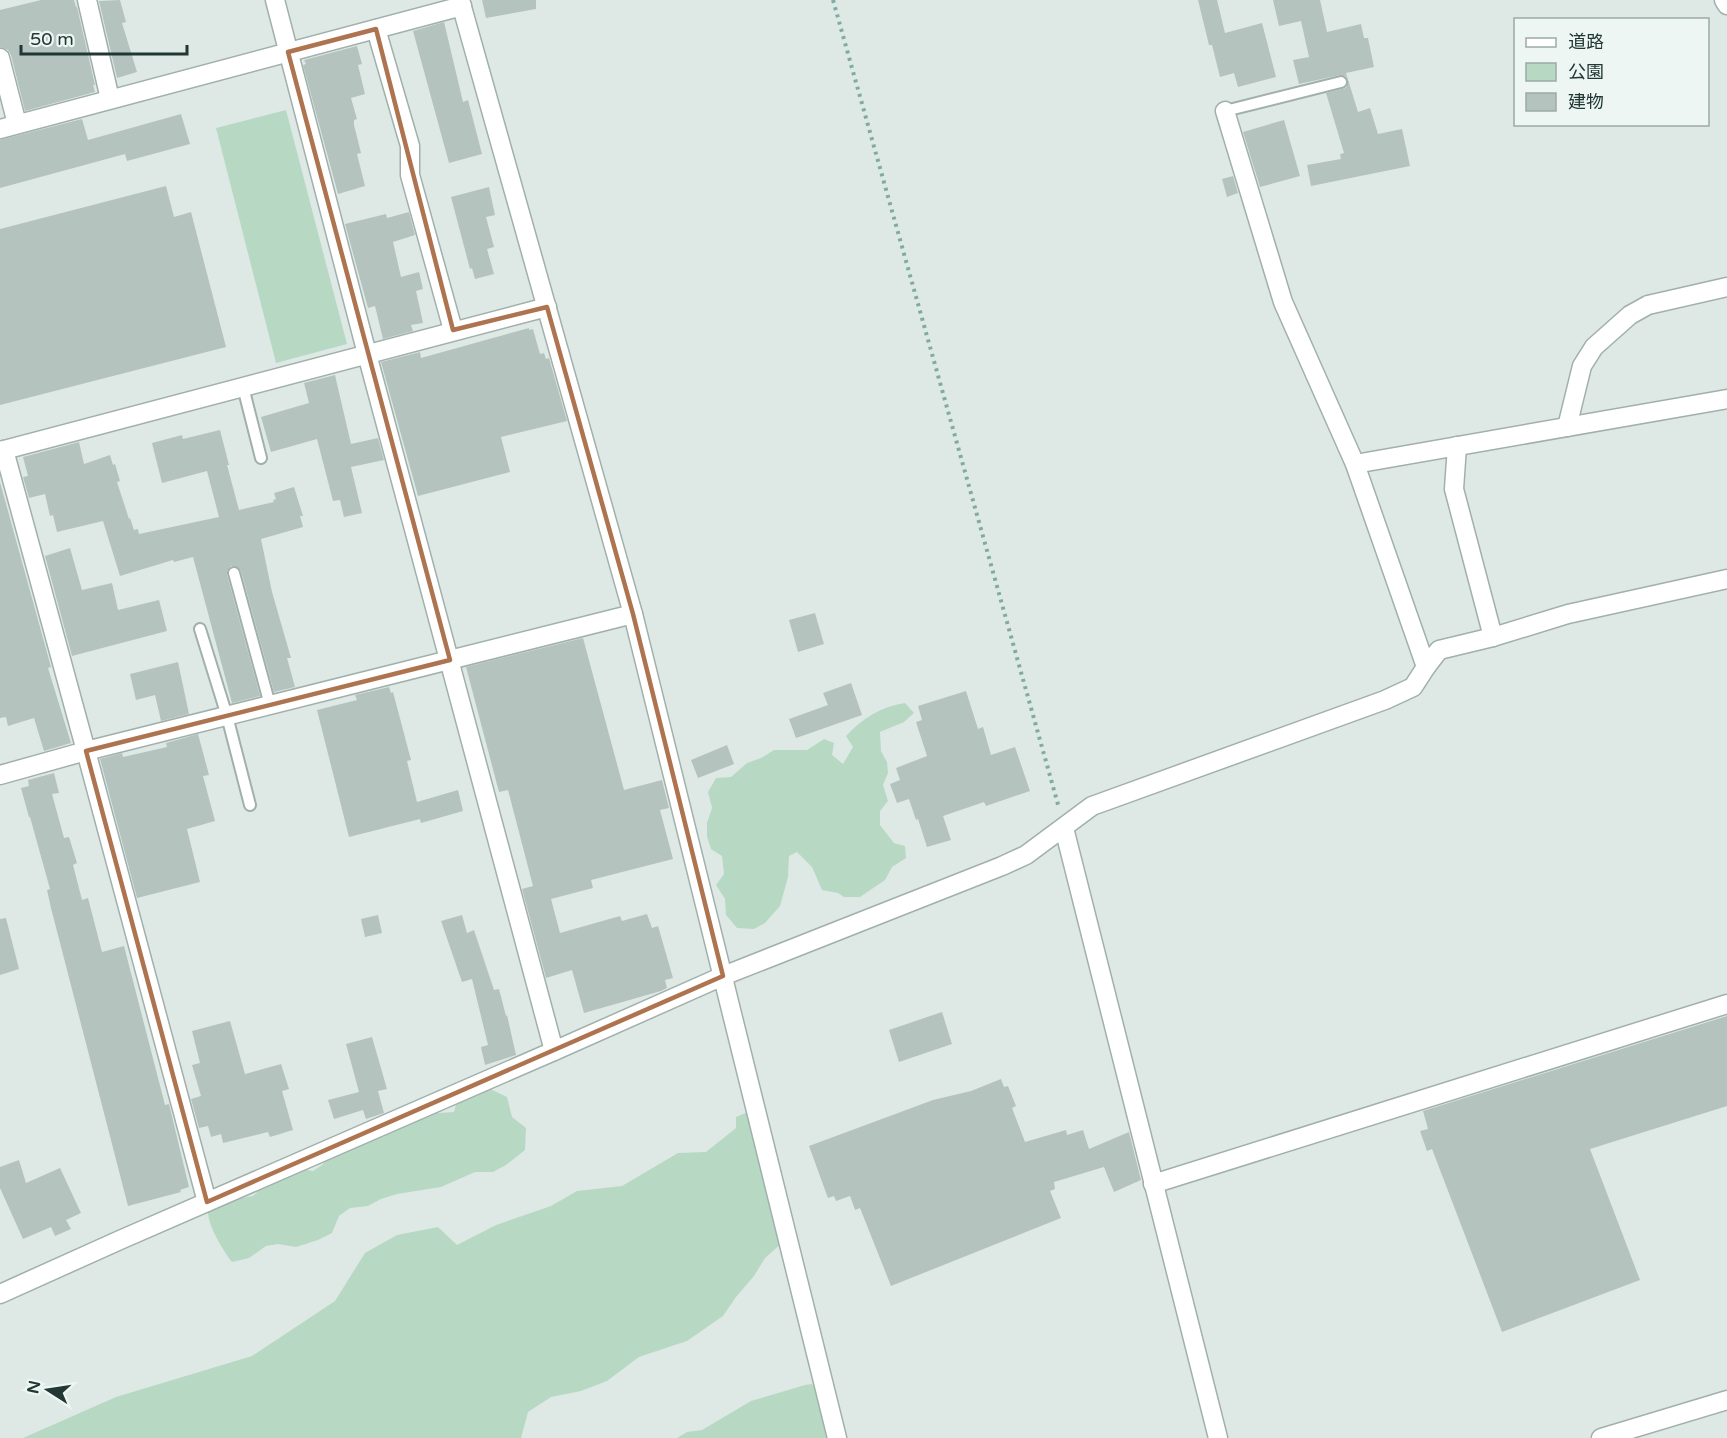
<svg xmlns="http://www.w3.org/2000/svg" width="1727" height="1438" font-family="'Varela Round','Noto Sans JP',sans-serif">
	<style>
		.green { fill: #b7d9c4 }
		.building { fill: #b4c3be }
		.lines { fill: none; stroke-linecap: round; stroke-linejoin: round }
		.lane-casing { stroke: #a1b0ac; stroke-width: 14 }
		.street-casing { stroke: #a1b0ac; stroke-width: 21 }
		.path { stroke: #80aba2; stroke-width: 4; stroke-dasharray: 3 4.5; stroke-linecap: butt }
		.lane { stroke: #fff; stroke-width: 10 }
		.street { stroke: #fff; stroke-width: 18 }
		.marked { fill: none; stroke: #ae734f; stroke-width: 4.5; stroke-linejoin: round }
	</style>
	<rect width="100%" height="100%" fill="#dee9e5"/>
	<!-- green -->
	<g class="green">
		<path d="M286 110 347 344 276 363 216 128Z"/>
		<path d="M905 703 914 713 904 722 880 732 881 751 887 762 888 773 883 785 888 801 880 811V825L894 843 905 846 906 858 892 867 885 880 860 897H844L838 893 822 890 812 867 797 852 789 856 788 877 780 906 765 923 754 929 737 928 726 915 725 899 716 885 724 874 722 856 711 849 707 837V823L712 808 708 792 716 778 731 777 747 763 761 758 774 750H807L824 739 834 743 832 755 843 764 853 747 846 736C863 718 880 707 905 703Z"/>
		<path d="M486 1087 507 1097 512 1117 526 1128 525 1150 506 1165 493 1172H475L441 1187 397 1194 381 1199 368 1206 350 1208 339 1216 332 1233 318 1240 296 1247 278 1244 266 1246 249 1258 232 1262C223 1250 207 1225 208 1210L236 1199 253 1196 263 1186 297 1168 313 1171 322 1165 333 1153 367 1138 383 1137 391 1130 424 1114 454 1112 457 1101Z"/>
		<path d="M750 1111 782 1243 765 1258 754 1276 736 1297 723 1316 687 1341 639 1357 607 1381 581 1391 551 1397 528 1412 521 1438H23L116 1397 252 1356 335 1301 365 1253 397 1235 438 1227 457 1245 496 1225 551 1206 577 1191 622 1186 678 1153 706 1152 736 1128V1117Z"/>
		<path d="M812 1384 821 1395 830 1438H677L687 1432 702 1430 751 1401 805 1385Z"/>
	</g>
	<!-- building -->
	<g class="building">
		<path d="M41 0H74L76 7H77L95 85H93L95 92 25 111 11 55 8 50 0 47V10Z"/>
		<path d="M120 0 126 22 122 23 137 72 117 78 99 1Z"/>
		<path d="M482 0H536V9L486 18Z"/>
		<path d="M1198 0H1217L1225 33 1262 23 1276 77 1238 87 1234 73 1220 77 1212 45H1209Z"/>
		<path d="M1273 0H1320L1327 32 1361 24 1364 38H1368L1374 67 1346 73 1358 112 1370 108 1378 134 1402 129 1410 166 1311 186 1307 165 1341 159 1340 154 1344 153 1326 93 1346 88 1348 81 1346 76 1340 75 1299 84 1293 60 1309 57 1301 21 1279 26Z"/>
		<path d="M444 22 463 102 468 100 482 154 449 163 413 31Z"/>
		<path d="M357 46 362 64 358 65 365 94 351 98 357 119 354 120V125L361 153 357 154 365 186 338 194 303 65 306 64 304 60Z"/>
		<path d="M181 114 190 144 127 161 125 154 0 188V140L82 119 88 140Z"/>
		<path d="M1284 120 1300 176 1260 187 1243 132Z"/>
		<path d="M1233 176 1238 193 1227 197 1222 179Z"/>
		<path d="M166 186 174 217 191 212 226 347 0 405V229Z"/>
		<path d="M489 187 495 215 486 217 494 247 487 249 494 274 475 279 472 268 470 269 451 197Z"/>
		<path d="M409 212 415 235 393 242 401 277 419 272 423 289 416 291 423 323 411 325 413 331 383 339 375 306 368 308 345 224 386 214 387 218Z"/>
		<path d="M529 328V330L533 329 540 354 544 353 546 359 549 358 567 421 501 437 510 472 418 496 381 362 420 352 421 358Z"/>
		<path d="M335 375 351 444 378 438 384 460 351 467 362 513 344 517 340 500 333 501 317 439 271 452 261 417 309 403 304 383Z"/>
		<path d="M220 430 229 465H227L239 510 274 502 273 500 276 499 274 493 294 487 303 516H300L303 527 261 539 272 592 291 658H287L295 687 274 692 241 571 235 566H231L227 571V575L260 696 232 703 193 557 174 562 173 560 120 576 103 521 57 532 53 515 50 516 45 494 29 498 23 477 28 476 23 457 79 442 84 464 110 455 113 465 115 464 120 481 117 482 129 519 130 518 134 530 138 529 139 534 219 517 207 471 162 483 152 443 182 435 183 439Z"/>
		<path d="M0 482 51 667 48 668 71 743 44 751 34 718 8 726 6 717 0 718Z"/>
		<path d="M70 548 82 590 112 583 118 610 159 600 167 631 72 656 45 556Z"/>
		<path d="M815 613 824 644 798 652 789 620Z"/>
		<path d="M583 638 624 790 662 780 669 808 660 810 673 859 591 880 593 888 551 899 560 933 620 916 622 921 647 914 652 928 658 926 673 978 665 980 667 988 661 991 584 1013 572 970 546 978 522 889 533 886 508 790 499 792 466 667Z"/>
		<path d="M178 662 189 714 161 721 155 695 136 700 130 674Z"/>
		<path d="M851 683 862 715 796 738 789 719 828 705 823 693Z"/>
		<path d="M389 687 391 693 393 692 411 760 407 761 417 802 458 790 463 811 421 823 420 819 349 837 317 710 357 700 355 695Z"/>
		<path d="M966 691 978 729 983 727 991 755 1015 747 1030 791 986 806 984 802 943 816 951 840 927 847 918 819 916 820 909 799 897 803 890 784 900 780 896 768 927 756 916 722 922 720 918 706Z"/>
		<path d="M198 734 209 775 203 776 215 821 187 829 200 882 137 898 100 759 122 753 123 757 167 747 166 743Z"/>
		<path d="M727 745 734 764 698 778 691 760Z"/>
		<path d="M54 773 59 793 52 794 64 838 69 837 77 863 73 865 82 900 88 898 102 952 124 946 165 1105 169 1104 189 1187 180 1190 181 1192 128 1206 51 908 47 890 50 889 30 817H29L21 788 29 786 28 780Z"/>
		<path d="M378 915 382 933 365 937 361 919Z"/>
		<path d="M462 915 467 933 474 930 494 990 499 989 506 1016 507 1015 516 1055 485 1065 481 1047 488 1045 472 979 462 982 441 921Z"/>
		<path d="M6 918 19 969 0 975V919Z"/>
		<path d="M942 1012 952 1044 899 1062 889 1030Z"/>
		<path d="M1727 1016V1106L1590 1149 1640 1280 1502 1332 1432 1149 1427 1151 1420 1131 1428 1129 1423 1111Z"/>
		<path d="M230 1021 245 1074 281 1064 289 1089 282 1091 293 1130 270 1137 268 1132 223 1143 221 1134 211 1137 208 1126 199 1128 191 1099 201 1096 192 1065 200 1063 192 1031Z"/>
		<path d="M372 1037 387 1089 378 1091 384 1113 366 1119 363 1110 334 1119 328 1100 359 1092 346 1044Z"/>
		<path d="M1001 1079 1004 1087 1008 1086 1016 1106 1012 1108 1025 1142 1066 1130 1067 1135 1083 1130 1089 1149 1129 1132 1141 1180 1114 1192 1104 1167 1054 1182 1055 1189 1050 1191 1061 1218 891 1286 860 1208 855 1210 850 1196 836 1201 834 1196 828 1198 809 1146 933 1100 971 1091Z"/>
		<path d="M19 1160 26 1183 60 1168 81 1213 66 1220 71 1229 55 1236 51 1227 23 1239 0 1188V1167Z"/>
	</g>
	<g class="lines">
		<!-- lane casing -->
		<g class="lane-casing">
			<g id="lane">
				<path d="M1225 111 1341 82"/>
				<path d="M243 387 261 458"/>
				<path d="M234 573 270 705"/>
				<path d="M200 629 227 716 250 805"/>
			</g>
		</g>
		<!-- street casing -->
		<g class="street-casing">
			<g id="street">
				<path d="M87 0 110 99"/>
				<path d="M275 0 367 354 554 1051"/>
				<path d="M460 0 633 614 837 1438"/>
				<path d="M1724 0 1727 5"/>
				<path d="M376 29 410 146V175L453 330"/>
				<path d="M0 58 17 124"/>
				<path d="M1225 111 1283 302 1355 464 1426 667"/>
				<path d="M0 129 462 6"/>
				<path d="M1567 427 1582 366 1594 347 1630 315 1648 305 1727 287"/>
				<path d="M1457 446 1454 489 1493 637"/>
				<path d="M4 450 86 751 207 1202"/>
				<path d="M0 451 547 307"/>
				<path d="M1355 464 1727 399"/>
				<path d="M0 775 86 751 633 614"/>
				<path d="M1064 828 1218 1438"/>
				<path d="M1153 1184 1727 1004"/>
				<path d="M0 1294 120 1240 554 1051 723 976 1002 866 1026 855 1092 806 1385 700 1413 687 1426 667 1439 650 1493 637 1568 614 1727 579"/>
				<path d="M1601 1438 1727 1400"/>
			</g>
		</g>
		<!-- path -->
		<path class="path" d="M833 0 1059 808"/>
		<!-- lane -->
		<use href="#lane" class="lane"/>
		<!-- street -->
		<use href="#street" class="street"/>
	</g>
	<!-- marked area -->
	<path class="marked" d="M376 29 453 330 547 307 633 614 723 976 207 1202 86 751 450 660 288 52Z"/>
	<!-- legend -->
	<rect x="1514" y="18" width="195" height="108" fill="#eef6f3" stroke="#9caaa7" stroke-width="1.5"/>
	<rect x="1526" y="38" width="30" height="9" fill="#ffffff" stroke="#9caaa7" stroke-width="1.5"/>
	<text x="1568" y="48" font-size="18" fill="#203734">道路</text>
	<rect x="1526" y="63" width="30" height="18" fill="#b7d9c4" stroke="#9caaa7" stroke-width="1.5"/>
	<text x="1568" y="78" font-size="18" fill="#203734">公園</text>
	<rect x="1526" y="93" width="30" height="18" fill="#b4c3be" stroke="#9caaa7" stroke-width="1.5"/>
	<text x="1568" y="108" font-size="18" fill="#203734">建物</text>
	<!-- north arrow -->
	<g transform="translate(48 1390) rotate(282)" stroke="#eef6f3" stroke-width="4.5" paint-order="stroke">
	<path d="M0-4.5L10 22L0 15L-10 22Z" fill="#203734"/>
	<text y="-9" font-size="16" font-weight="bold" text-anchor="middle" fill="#203734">N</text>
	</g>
	<!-- scale -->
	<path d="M21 45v9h166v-9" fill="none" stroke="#203734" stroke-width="3"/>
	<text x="30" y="45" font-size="18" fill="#203734" stroke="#eef6f3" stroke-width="4.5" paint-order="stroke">50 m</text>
</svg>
